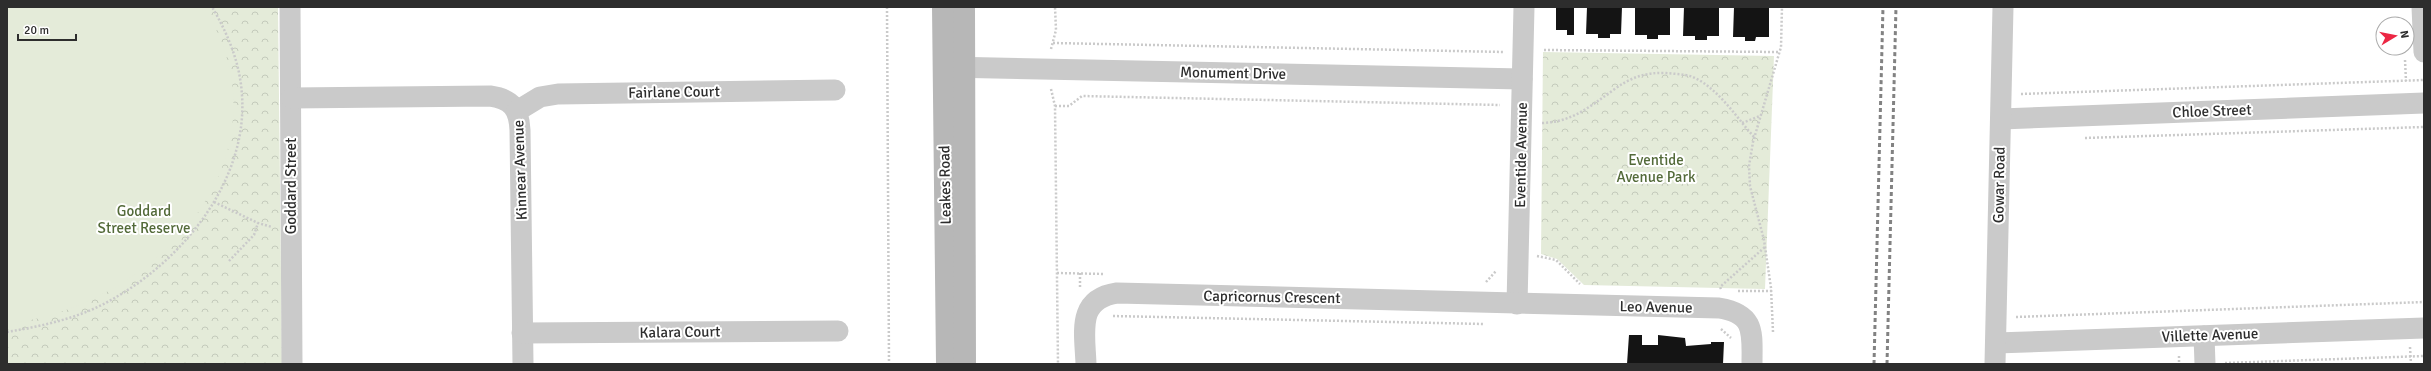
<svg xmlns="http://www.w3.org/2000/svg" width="2431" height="371" font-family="Signika,sans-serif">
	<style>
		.park { fill: url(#park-crowns) }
		.pitch { fill: #e4ebd9 }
		.building { fill: #141414 }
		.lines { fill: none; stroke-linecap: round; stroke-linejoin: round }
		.path { stroke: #cacaca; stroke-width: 2.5; stroke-dasharray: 2 2; stroke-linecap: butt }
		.minor { stroke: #cacaca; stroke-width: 21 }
		.secondary { stroke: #b7b7b7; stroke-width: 22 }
		.rail { stroke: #828282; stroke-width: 3; stroke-dasharray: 4 3; stroke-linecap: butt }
		.labels { text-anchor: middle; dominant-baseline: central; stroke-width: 4; stroke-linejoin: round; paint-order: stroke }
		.street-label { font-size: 15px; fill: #2d2d2d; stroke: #fff }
		.park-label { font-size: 15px; fill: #536a39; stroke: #fff }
	</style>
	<defs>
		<pattern id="park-crowns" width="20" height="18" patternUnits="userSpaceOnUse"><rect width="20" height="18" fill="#e4ebd9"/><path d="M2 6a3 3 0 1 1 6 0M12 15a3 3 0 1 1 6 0" fill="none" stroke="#c4cabb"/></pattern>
	</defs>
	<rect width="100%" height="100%" fill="#fff"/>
	<!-- park -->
	<g class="park">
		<path d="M7 7H278L282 364H7Z"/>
		<path d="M1543 52 1774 56 1765 289 1584 285 1557 259 1541 254Z"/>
	</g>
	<!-- pitch -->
	<path class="pitch" d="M7 7H204C296 156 157 306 7 324Z"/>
	<!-- building -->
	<g class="building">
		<path d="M1556 7H1574V35H1567V30H1556Z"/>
		<path d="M1587 7H1622L1621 34H1610V38H1598V34H1586Z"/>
		<path d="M1635 7H1670V35H1658V39H1647V35H1635Z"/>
		<path d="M1684 7H1719V36H1707V40H1695V36H1683Z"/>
		<path d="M1734 7H1769V37H1756L1755 41H1745V37H1733Z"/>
		<path d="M1629 335H1642V345H1658V335L1685 338 1686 346 1711 344V342H1724L1723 364H1627Z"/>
	</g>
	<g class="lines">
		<!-- path -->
		<g class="path">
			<path d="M887 7 889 364"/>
			<path d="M1053 43 1504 52"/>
			<path d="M1051 49 1056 30 1055 7"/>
			<path d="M1544 50 1778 52"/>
			<path d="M2405 60 2406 81"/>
			<path d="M1051 89 1055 106 1058 364"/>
			<path d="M2021 94 2424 80"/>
			<path d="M1055 106H1069L1082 96 1500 105"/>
			<path d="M1542 123C1572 122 1589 107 1612 91 1629 78 1645 72 1666 73 1675 74 1685 74 1693 77 1718 88 1737 118 1754 137"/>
			<path d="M1742 123 1760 116"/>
			<path d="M2085 138 2424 127"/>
			<path d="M214 202 258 223 272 227"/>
			<path d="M1537 256 1556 260 1580 284"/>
			<path d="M229 261 254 235 258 223"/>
			<path d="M1057 273 1105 274"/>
			<path d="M1080 273V289"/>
			<path d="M1486 282 1496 271"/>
			<path d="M1721 289 1720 287 1765 247"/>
			<path d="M1738 291H1772"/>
			<path d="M1113 316 1484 324"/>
			<path d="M2016 317 2424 302"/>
			<path d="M1721 329 1731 338"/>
			<path d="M7 332C42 326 80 318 111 300 182 261 248 181 242 95 240 63 228 34 212 7"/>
			<path d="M1773 332 1771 288 1764 240 1750 186 1749 166 1753 142 1781 47 1782 7"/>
			<path d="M2410 347 2411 364"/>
			<path d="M2179 356V364"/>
			<path d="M2225 363 2424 356"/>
		</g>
		<!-- minor -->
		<g class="minor">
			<path d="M290 7 292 364"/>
			<path d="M2422 7 2424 52"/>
			<path d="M947 67 1522 79"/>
			<path d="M291 98 490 96C512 99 519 109 520 130L523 364"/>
			<path d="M517 111 540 97 558 94 835 90"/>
			<path d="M2001 119 2424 103"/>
			<path d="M1517 304 1524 7"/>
			<path d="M522 333 838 331"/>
			<path d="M2204 336 2205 364"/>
			<path d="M1996 343 2424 328"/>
			<path d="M1086 364C1085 333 1076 299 1117 293L1719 308C1756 314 1752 333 1752 364"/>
			<path d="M1995 364 2003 7"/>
		</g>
		<!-- secondary -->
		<g class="secondary">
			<path d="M943 7 947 364"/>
			<path d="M964 7 965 364"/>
		</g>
		<!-- rail -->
		<g class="rail">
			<path d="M1874 364 1883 7"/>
			<path d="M1887 364 1896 7"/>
		</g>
	</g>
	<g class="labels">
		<!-- street labels -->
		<g class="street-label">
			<text transform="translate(1233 73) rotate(1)">Monument Drive</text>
			<text transform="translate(674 92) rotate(-1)">Fairlane Court</text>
			<text transform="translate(2212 111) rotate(-2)">Chloe Street</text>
			<text transform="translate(1521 155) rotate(-89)">Eventide Avenue</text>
			<text transform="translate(520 170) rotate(-92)">Kinnear Avenue</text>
			<text transform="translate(945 185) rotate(-91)">Leakes Road</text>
			<text transform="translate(1999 185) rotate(-89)">Gowar Road</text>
			<text transform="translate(291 186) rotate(-90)">Goddard Street</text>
			<text transform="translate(1272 297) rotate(1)">Capricornus Crescent</text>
			<text transform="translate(1656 307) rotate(1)">Leo Avenue</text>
			<text transform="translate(680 332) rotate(-1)">Kalara Court</text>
			<text transform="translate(2210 335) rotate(-2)">Villette Avenue</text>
		</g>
		<!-- park labels -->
		<g class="park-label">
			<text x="1656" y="160">Eventide<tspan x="1656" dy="17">Avenue Park</tspan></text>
			<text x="144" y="211">Goddard<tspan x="144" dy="17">Street Reserve</tspan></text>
		</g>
	</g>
	<!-- border -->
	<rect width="2431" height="371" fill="none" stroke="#2d2d2d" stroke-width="16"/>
	<!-- north arrow -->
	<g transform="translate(2395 36) rotate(80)"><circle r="19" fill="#ffffff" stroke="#ababab"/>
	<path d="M0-3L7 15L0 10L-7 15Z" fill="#ec2744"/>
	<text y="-6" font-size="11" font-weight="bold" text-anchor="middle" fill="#2d2d2d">N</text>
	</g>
	<!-- scale -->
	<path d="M18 34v6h58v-6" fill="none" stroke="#2d2d2d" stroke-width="2"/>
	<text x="24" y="34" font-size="12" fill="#2d2d2d" stroke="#ffffff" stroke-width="3" paint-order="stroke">20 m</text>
</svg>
